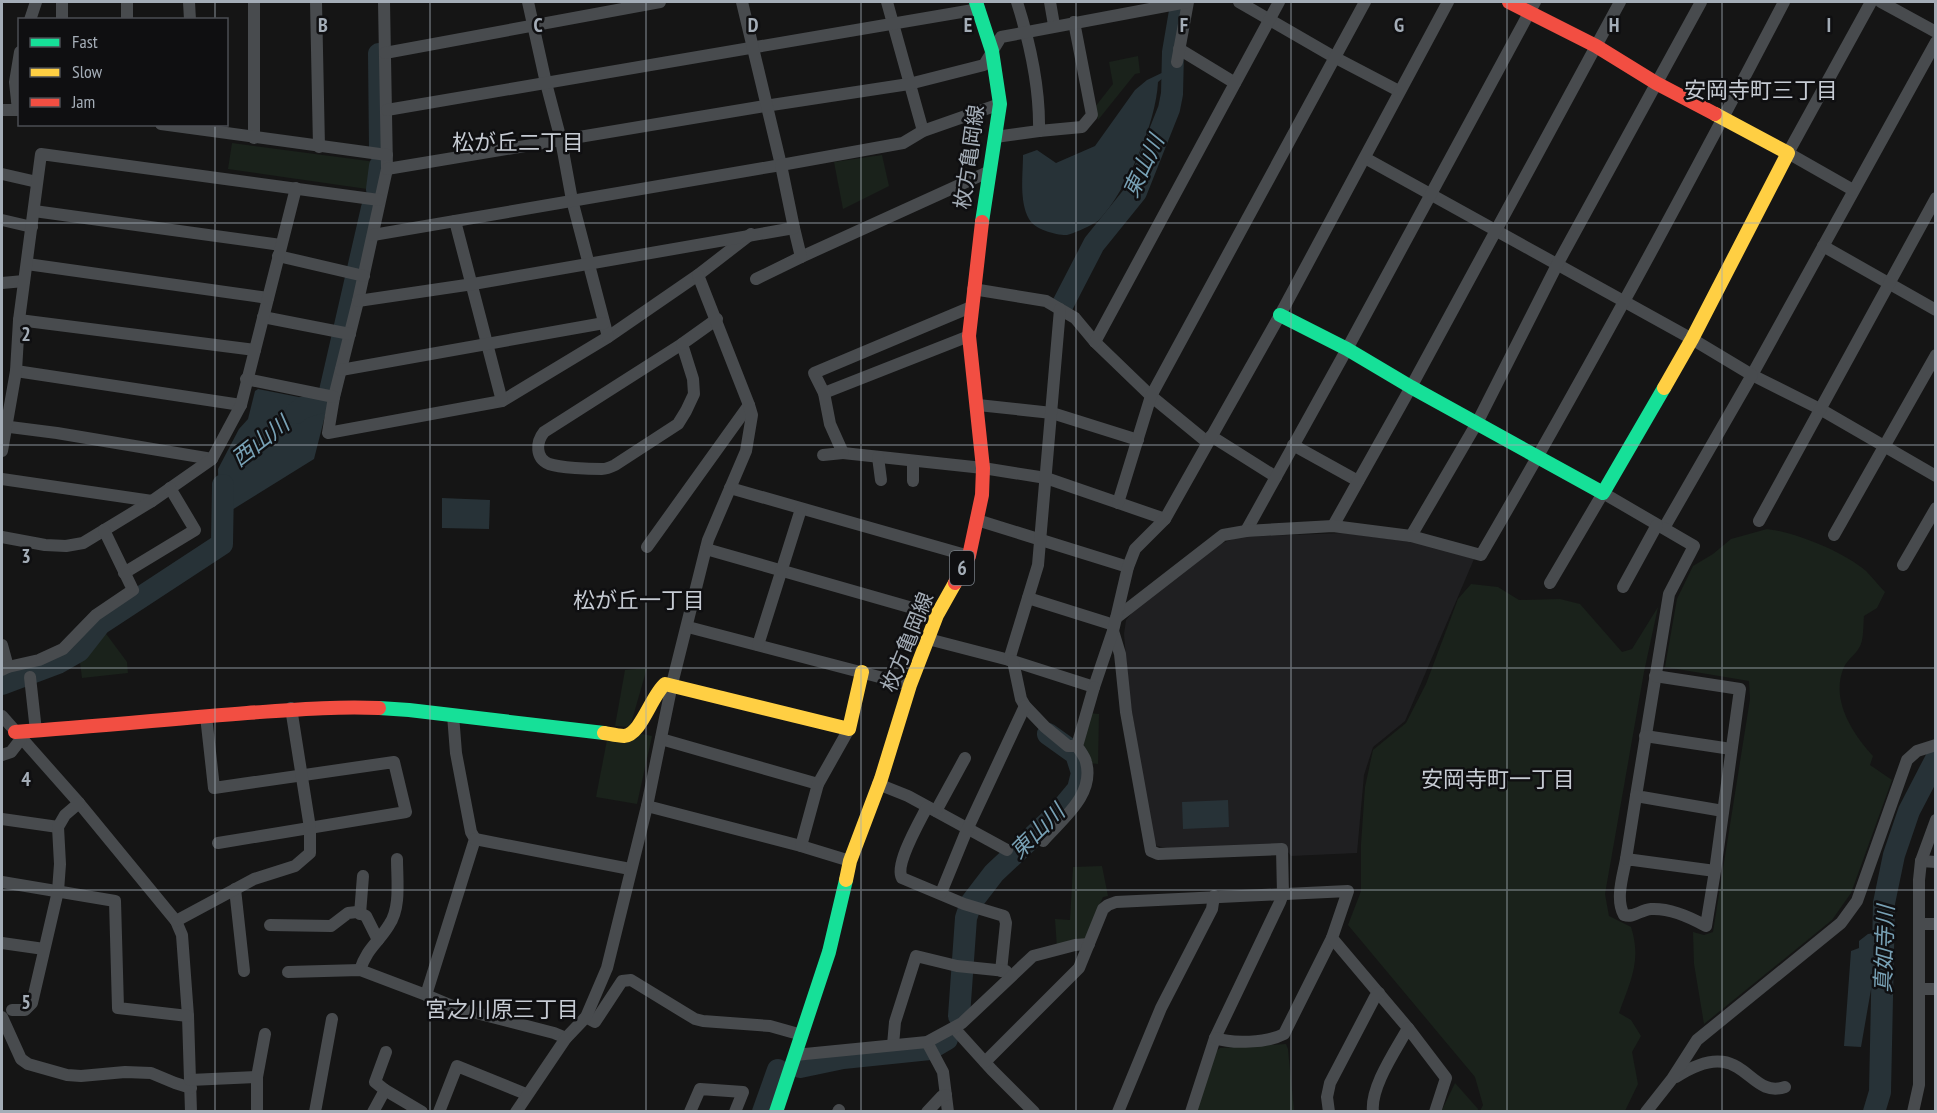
<svg xmlns="http://www.w3.org/2000/svg" width="1937" height="1113" font-family="'PT Sans Narrow','Noto Sans JP',sans-serif">
	<style>
		.built { fill: #1f1f21 }
		.green { fill: #1a221b }
		.water { fill: #273237 }
		.lines { fill: none; stroke-linecap: round; stroke-linejoin: round }
		.river { stroke: #273237; stroke-width: 22 }
		.street { stroke: #484b4e; stroke-width: 12 }
		.fast { stroke: #16e098; stroke-width: 14 }
		.slow { stroke: #ffcf43; stroke-width: 14 }
		.jam { stroke: #f24e42; stroke-width: 14 }
		.grid { fill: none; stroke: #a4adb7; stroke-width: 1.5; stroke-opacity: 0.55 }
		.labels { text-anchor: middle; dominant-baseline: central; stroke-width: 5; stroke-linejoin: round; paint-order: stroke }
		.shield { fill: #0f0f11; stroke: #777e85; stroke-width: 1.5 }
		.shield-label { font-size: 20px; font-weight: bold; fill: #a4adb7 }
		.street-label { font-size: 21px; fill: #a4adb7; stroke: #0f0f11 }
		.neighbourhood-label { font-size: 22px; fill: #c6cbd3; stroke: #0f0f11 }
		.water-label { font-size: 22px; font-style: italic; fill: #78a1b5; stroke: #0f0f11 }
		.grid-label { font-size: 20px; text-anchor: middle; font-weight: bold; fill: #a4adb7; stroke: #0f0f11; stroke-width: 5; stroke-linejoin: round; paint-order: stroke }
	</style>
	<rect width="100%" height="100%" fill="#151515"/>
	<!-- built -->
	<path class="built" d="M1344 533 1419 543 1474 559 1405 721 1373 747 1364 775 1357 853 1291 856 1282 845 1167 848 1157 846 1152 836 1129 693 1124 634 1126 620 1134 610 1220 544 1238 537Z"/>
	<!-- green -->
	<g class="green">
		<path d="M1138 56 1140 73 1135 74 1098 120 1095 107 1113 84 1109 62Z"/>
		<path d="M232 143 376 162 379 166 374 190 228 169Z"/>
		<path d="M882 155 889 186 843 209 834 162Z"/>
		<path d="M1767 529C1795 532 1844 552 1866 571 1873 578 1878 585 1885 592L1877 608 1864 616C1863 625 1864 641 1859 648 1855 655 1848 659 1844 667 1830 699 1852 733 1873 756L1870 765 1892 780 1851 893 1832 920 1704 1024 1694 964 1693 932 1704 935 1713 932 1750 699 1749 681 1665 667 1677 599 1693 566 1713 554 1731 539Z"/>
		<path d="M1471 584 1498 587 1519 600 1560 599 1580 604 1622 652 1632 649 1658 607 1644 672 1605 894 1609 916 1631 927C1642 961 1630 982 1619 1013L1631 1020 1641 1036 1632 1052 1638 1084 1625 1111H1480L1483 1105 1475 1077 1348 925 1361 891V844L1365 787 1373 750 1406 723 1426 684 1458 599Z"/>
		<path d="M101 627 127 662 128 673 82 678 79 655 85 650Z"/>
		<path d="M647 668 630 727 615 726 625 670Z"/>
		<path d="M1089 713 1099 714 1098 764 1089 763 1083 743Z"/>
		<path d="M642 734 652 736 637 804 596 797 607 740Z"/>
		<path d="M1102 866 1108 896 1103 897 1085 939 1057 948 1055 919 1070 920 1073 867Z"/>
		<path d="M1286 1044 1288 1049 1294 1111 1193 1112 1214 1053 1220 1048Z"/>
		<path d="M1455 1083 1478 1109 1477 1112H1441Z"/>
	</g>
	<!-- water -->
	<g class="water">
		<path d="M1170 69V72L1158 82C1156 123 1127 190 1099 220 1095 224 1071 235 1066 235 1055 235 1034 229 1029 219 1019 201 1023 175 1023 155L1037 150 1056 163 1095 146 1135 90 1147 80Z"/>
		<path d="M258 389 324 402 327 408 314 459 219 518 218 469 239 429 248 419 255 391Z"/>
		<path d="M442 498 490 500 489 529 442 528Z"/>
		<path d="M1228 800 1229 827 1183 829 1182 802Z"/>
		<path d="M1874 933 1873 978 1861 1047 1844 1046 1851 951 1859 948V941L1868 934Z"/>
	</g>
	<g class="lines">
		<!-- river -->
		<g class="river">
			<path d="M379 54 380 148"/>
			<path d="M377 189 380 166"/>
			<path d="M1063 304 1094 244 1136 192 1169 109 1172 94 1173 52 1180 11"/>
			<path d="M296 413 302 408 328 400 372 208"/>
			<path d="M2 684 58 663 79 651 100 624 222 544 223 485"/>
			<path d="M959 1016 966 918 971 903 994 873 1058 813 1078 789 1082 773 1076 754 1048 734"/>
			<path d="M800 1067 843 1058 930 1049 947 1039"/>
			<path d="M763 1112 778 1070"/>
			<path d="M1874 1112 1880 1092 1884 903 1894 855 1909 811 1936 759"/>
		</g>
		<!-- street -->
		<g class="street">
			<path d="M62 2V20"/>
			<path d="M127 2V20"/>
			<path d="M189 2 190 20"/>
			<path d="M254 2V138"/>
			<path d="M316 2 319 147"/>
			<path d="M384 2 387 169 358 301 334 397 328 433 502 401 608 337 698 275 751 234"/>
			<path d="M528 2 546 83 561 140 572 200 608 337"/>
			<path d="M887 2 923 131"/>
			<path d="M1050 2 1054 25"/>
			<path d="M1239 2 1334 57 1399 91"/>
			<path d="M1881 2 1936 32"/>
			<path d="M30 20 36 2"/>
			<path d="M1936 42 1752 375 1820 409 1936 476"/>
			<path d="M1179 49 1235 83"/>
			<path d="M385 53 660 2"/>
			<path d="M1177 62 1188 2"/>
			<path d="M2 110H20"/>
			<path d="M18 110 15 82 20 52"/>
			<path d="M387 110 979 9"/>
			<path d="M161 124 387 155"/>
			<path d="M1039 131 1082 127 1092 115 1074 22"/>
			<path d="M995 137 1039 131C1040 87 1030 43 1017 2"/>
			<path d="M1365 158 1692 339 1752 375 1664 528"/>
			<path d="M387 169 765 106 909 84 984 65 1001 37 1187 2"/>
			<path d="M2 174 37 182"/>
			<path d="M1853 190 1788 153 1871 2"/>
			<path d="M34 211 281 245"/>
			<path d="M2 220 32 227"/>
			<path d="M455 221 781 165 742 2"/>
			<path d="M373 235 455 221 502 401"/>
			<path d="M1823 246 1936 310"/>
			<path d="M278 256 364 276"/>
			<path d="M801 257 988 172"/>
			<path d="M27 264 268 298"/>
			<path d="M756 279 801 257 794 228"/>
			<path d="M2 283 24 281"/>
			<path d="M973 289 1046 301 1075 318 1095 342 1151 396 1207 442"/>
			<path d="M358 301 473 284 794 228 781 165 903 143 923 131 1000 104"/>
			<path d="M263 317 350 334"/>
			<path d="M19 320 255 350"/>
			<path d="M1095 342 1279 2"/>
			<path d="M682 344 693 379 694 394 686 411 678 424 615 465C611 467 606 469 602 469 590 469 560 468 549 464 535 458 536 442 544 432Z"/>
			<path d="M682 344 717 319"/>
			<path d="M341 370 604 323"/>
			<path d="M16 371 241 405"/>
			<path d="M246 379 334 397"/>
			<path d="M824 393 969 336"/>
			<path d="M978 405 1052 413 1138 440"/>
			<path d="M2 426 57 433 212 459"/>
			<path d="M1211 436 1276 477"/>
			<path d="M1293 445 1358 481"/>
			<path d="M2 451 16 371 19 320 41 154 379 200"/>
			<path d="M843 453 983 468 1046 478 1165 519"/>
			<path d="M823 455 843 453 830 424 824 393 814 373 971 307"/>
			<path d="M878 457 881 480"/>
			<path d="M2 479 152 501"/>
			<path d="M913 481V461"/>
			<path d="M730 488 969 556"/>
			<path d="M1118 503 1151 396 1365 2"/>
			<path d="M977 520 1128 567"/>
			<path d="M1759 521 1936 198"/>
			<path d="M1333 526 1411 387 1620 2"/>
			<path d="M1246 531 1347 349 1535 2"/>
			<path d="M1834 535 1936 355"/>
			<path d="M1411 536 1477 423 1558 263 1701 2"/>
			<path d="M2 537 45 545 66 546 83 543 152 501 212 459 241 405 296 188"/>
			<path d="M647 547 749 405"/>
			<path d="M706 549 937 615"/>
			<path d="M1903 565 1936 508"/>
			<path d="M124 573 195 530 170 488"/>
			<path d="M1550 583 1603 493 1694 546 1669 594 1636 796 1723 811"/>
			<path d="M1623 587 1657 525"/>
			<path d="M1028 598 1114 625"/>
			<path d="M1116 618 1223 535 1246 531 1333 526 1411 536 1481 555C1587 373 1687 188 1784 2"/>
			<path d="M688 627 910 685"/>
			<path d="M1113 631 1120 654 1126 712 1151 851 1158 854 1282 849 1283 894 1280 902 1215 1038 1191 1112"/>
			<path d="M928 639 1013 661 1094 687 1113 631 1128 567 1135 549 1165 519 1280 315 1448 2"/>
			<path d="M2 645 8 667"/>
			<path d="M758 645 801 509"/>
			<path d="M1009 660 1038 565 1060 309"/>
			<path d="M1013 661 1021 699 1025 706 1045 727 1068 746H1077"/>
			<path d="M2 670 8 667 39 660 63 649 96 615 133 590 104 530"/>
			<path d="M1655 676 1740 689 1715 871 1626 859C1623 876 1615 899 1624 915 1634 918 1640 910 1651 909 1669 908 1690 917 1706 926L1715 871"/>
			<path d="M30 677 36 731"/>
			<path d="M453 715 456 753 471 832 475 839 426 995 457 1008 554 1033 566 1038"/>
			<path d="M2 716 79 803 176 921 182 935 188 1016 191 1112"/>
			<path d="M206 716 214 788 394 762 406 812 218 843"/>
			<path d="M1645 736 1731 749"/>
			<path d="M661 739 818 784"/>
			<path d="M2 755 11 752 21 739"/>
			<path d="M878 784 908 796 1007 850"/>
			<path d="M647 806 801 846 850 861"/>
			<path d="M927 807C920 821 894 865 902 878L964 904 1004 916 1006 923 1001 971"/>
			<path d="M936 811 965 758"/>
			<path d="M2 819 58 827"/>
			<path d="M475 839 630 869"/>
			<path d="M1043 841C1062 819 1095 795 1086 762 1085 757 1080 751 1077 746L1094 687"/>
			<path d="M801 846 818 784 849 729"/>
			<path d="M1626 859 1636 796"/>
			<path d="M1921 861 1936 862"/>
			<path d="M2 882 115 901 118 1008 188 1016"/>
			<path d="M235 889 244 971"/>
			<path d="M941 893 966 832 1025 706"/>
			<path d="M360 914 363 876"/>
			<path d="M176 921 254 879 295 866 310 853V828L291 708"/>
			<path d="M1919 924H1936"/>
			<path d="M270 925 331 926 348 913 357 912 366 916 378 940"/>
			<path d="M2 943 44 949"/>
			<path d="M360 970C367 948 378 943 389 925 401 908 397 880 397 859"/>
			<path d="M288 972 360 970 426 995"/>
			<path d="M1919 989H1936"/>
			<path d="M12 1010H25L32 1003 58 891 60 864 58 827 65 815 79 803"/>
			<path d="M2 1017 21 1059 28 1064 67 1075 81 1076 125 1072 151 1073 175 1083 191 1088"/>
			<path d="M586 1017 595 1022 622 981 631 980 695 1019 703 1021 770 1026 802 1035"/>
			<path d="M954 1028 992 1070 1034 1112"/>
			<path d="M1215 1038C1232 1044 1267 1043 1284 1034L1332 938"/>
			<path d="M927 1042 943 1072 948 1112"/>
			<path d="M893 1045 895 1022 916 956 957 966 1006 971"/>
			<path d="M795 1055 927 1042 962 1023 1033 956 1075 945 1089 944"/>
			<path d="M985 1062 1079 968 1103 909 1108 905 1116 902 1348 891 1332 938 1408 1028"/>
			<path d="M1676 1077C1745 1032 1746 1100 1785 1087"/>
			<path d="M190 1080 257 1077"/>
			<path d="M385 1090 422 1112"/>
			<path d="M257 1112V1077L265 1034"/>
			<path d="M315 1112 332 1019"/>
			<path d="M373 1112 385 1090 375 1082 386 1052"/>
			<path d="M439 1112 457 1066 526 1094"/>
			<path d="M516 1112 566 1038 586 1017 607 968 647 806 672 684 708 540 746 451 752 415 749 405 698 275"/>
			<path d="M690 1112 700 1089 743 1092 735 1112"/>
			<path d="M838 1112 839 1110"/>
			<path d="M927 1112 942 1096 946 1095"/>
			<path d="M1118 1112 1161 1008 1212 909 1214 896"/>
			<path d="M1329 1112 1327 1097 1330 1083 1375 997 1379 993"/>
			<path d="M1373 1112C1370 1087 1396 1050 1408 1028L1446 1078 1435 1112"/>
			<path d="M1646 1112 1672 1079 1697 1040 1841 923 1857 901 1907 760 1917 751 1936 745"/>
			<path d="M1913 1112 1919 1085V880L1921 861 1936 820"/>
		</g>
		<!-- fast -->
		<g class="fast">
			<path d="M976 2 992 51 1000 104 982 222"/>
			<path d="M1280 315 1347 349 1411 387 1603 493 1664 388"/>
			<path d="M379 708 409 710 604 733"/>
			<path d="M776 1112 829 952 846 880"/>
		</g>
		<!-- slow -->
		<g class="slow">
			<path d="M1664 388 1692 339 1788 153 1715 114"/>
			<path d="M604 733C610 734 618 736 624 736 641 735 651 696 665 684L849 729 862 672"/>
			<path d="M846 880 850 861 881 779 910 685 937 615 955 583"/>
		</g>
		<!-- jam -->
		<g class="jam">
			<path d="M1509 2 1596 46 1656 83 1715 114"/>
			<path d="M955 583 969 556 982 495 983 468 969 336 982 222"/>
			<path d="M15 732C92 727 169 719 247 713 291 710 334 706 379 708"/>
		</g>
	</g>
	<!-- grid -->
	<path class="grid" d="M215 2V20M430 2V1112M646 2V1112M861 2V1112M1076 2V1112M1291 2V1112M1507 2V1112M1722 2V1112M215 124V1112M2 223H1936M2 445H1936M2 668H1936M2 890H1936"/>
	<g class="labels">
		<!-- shield labels -->
		<rect class="shield" x="950" y="551" width="24" height="34" rx="4.5"/>
		<g class="shield-label">
			<text x="962" y="568">6</text>
		</g>
		<!-- street labels -->
		<g class="street-label">
			<text transform="translate(969 157) rotate(-82)">枚方亀岡線</text>
			<text transform="translate(907 642) rotate(-68)">枚方亀岡線</text>
		</g>
		<!-- neighbourhood labels -->
		<g class="neighbourhood-label">
			<text x="1761" y="90">安岡寺町三丁目</text>
			<text x="518" y="142">松が丘二丁目</text>
			<text x="639" y="600">松が丘一丁目</text>
			<text x="1498" y="779">安岡寺町一丁目</text>
			<text x="502" y="1009">宮之川原三丁目</text>
		</g>
		<!-- water labels -->
		<g class="water-label">
			<text transform="translate(1143 166) rotate(-65)">東山川</text>
			<text transform="translate(260 441) rotate(-38)">西山川</text>
			<text transform="translate(1037 831) rotate(-45)">東山川</text>
			<text transform="translate(1884 949) rotate(-88)">真如寺川</text>
		</g>
	</g>
	<g class="grid-label">
		<text x="323" y="32">B</text>
		<text x="538" y="32">C</text>
		<text x="753" y="32">D</text>
		<text x="968" y="32">E</text>
		<text x="1184" y="32">F</text>
		<text x="1399" y="32">G</text>
		<text x="1614" y="32">H</text>
		<text x="1829" y="32">I</text>
		<text x="26" y="341">2</text>
		<text x="26" y="563">3</text>
		<text x="26" y="786">4</text>
		<text x="26" y="1009">5</text>
	</g>
	<!-- border -->
	<rect width="1937" height="1113" fill="none" stroke="#a4adb7" stroke-width="6"/>
	<!-- legend -->
	<rect x="18" y="18" width="210" height="108" fill="#0f0f11" stroke="#4b4e53" stroke-width="1.5"/>
	<rect x="30" y="38" width="30" height="9" fill="#16e098" stroke="#4b4e53" stroke-width="1.5"/>
	<text x="72" y="48" font-size="18" fill="#a4adb7">Fast</text>
	<rect x="30" y="68" width="30" height="9" fill="#ffcf43" stroke="#4b4e53" stroke-width="1.5"/>
	<text x="72" y="78" font-size="18" fill="#a4adb7">Slow</text>
	<rect x="30" y="98" width="30" height="9" fill="#f24e42" stroke="#4b4e53" stroke-width="1.5"/>
	<text x="72" y="108" font-size="18" fill="#a4adb7">Jam</text>
</svg>
